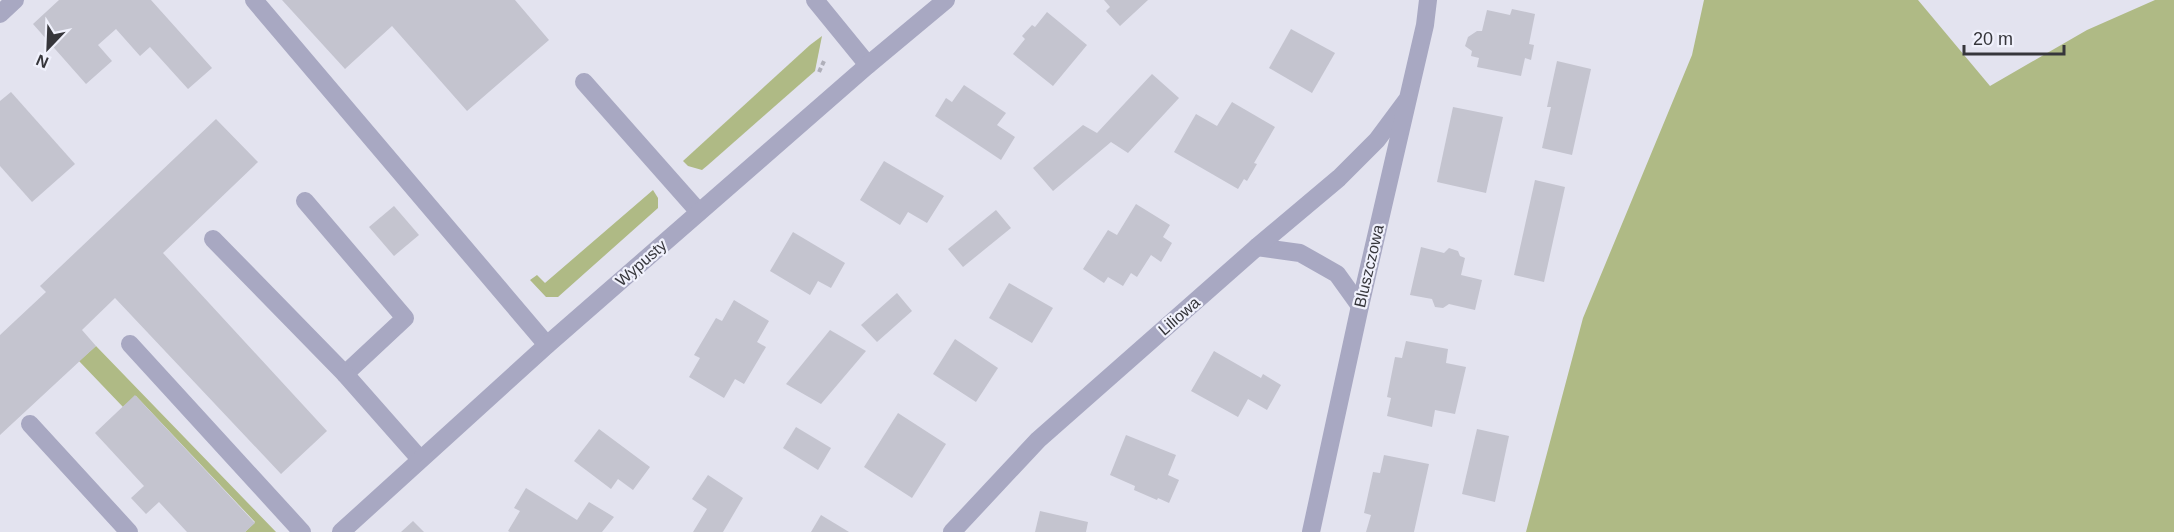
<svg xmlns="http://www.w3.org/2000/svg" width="2174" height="532" font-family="Arial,sans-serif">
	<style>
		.green { fill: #afba85 }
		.building { fill: #c4c4cf }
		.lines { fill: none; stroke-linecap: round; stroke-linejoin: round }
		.path { stroke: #afafb9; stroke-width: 4; stroke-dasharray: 4.5 3; stroke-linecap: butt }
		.minor { stroke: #a8a8c2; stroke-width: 18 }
		.labels { text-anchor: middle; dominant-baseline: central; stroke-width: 4.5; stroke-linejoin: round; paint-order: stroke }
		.street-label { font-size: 16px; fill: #36363b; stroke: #f0f1fc }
	</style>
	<rect width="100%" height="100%" fill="#e3e3ef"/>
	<!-- green -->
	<g class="green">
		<path d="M1704 0H1918L1990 86 2087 30 2155 0H2174V532H1526L1583 318 1692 55Z"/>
		<path d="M822 36 815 71 708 165 702 170 688 166 683 161 810 45Z"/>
		<path d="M653 190 658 198V208L558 297H546L530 280 537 275 545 283Z"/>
		<path d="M96 346 276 532H245L255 522 136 396 123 407 79 361Z"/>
	</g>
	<!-- building -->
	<g class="building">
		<path d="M59 0H151L212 68 188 89 150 47 140 56 116 29 98 45 112 61 86 84 33 24Z"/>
		<path d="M282 0H515L549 40 467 111 392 26 345 69Z"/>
		<path d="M1104 0H1148L1120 26 1106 11 1110 7Z"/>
		<path d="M1512 9 1535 14 1529 44 1534 45 1531 60 1525 58 1521 76 1477 67 1479 58 1471 56 1472 51 1465 46 1468 37 1477 31H1482L1487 10 1510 15Z"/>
		<path d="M1047 12 1087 45 1053 86 1013 54 1025 39 1022 36 1032 25 1035 27Z"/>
		<path d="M1291 29 1335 53 1312 93 1269 68Z"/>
		<path d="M1557 61 1591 69 1572 155 1542 148 1551 107H1547Z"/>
		<path d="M1152 74 1179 98 1128 153 1111 142 1053 191 1033 168 1083 125 1097 133Z"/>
		<path d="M964 85 1006 113 997 125 1015 137 1001 160 935 116 946 98 952 102Z"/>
		<path d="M11 92 75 164 32 202 0 166V101Z"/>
		<path d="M1232 102 1275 127 1254 163 1257 164 1247 181 1244 179 1238 189 1174 152 1196 114 1217 126Z"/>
		<path d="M1453 107 1503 117 1486 193 1437 182Z"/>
		<path d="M216 119 258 162 163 253 327 431 281 474 115 298 82 330 96 346 0 435V335L46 292 40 286Z"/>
		<path d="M884 161 944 196 927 223 908 212 900 225 860 200Z"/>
		<path d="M1535 180 1565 187 1544 282 1514 275Z"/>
		<path d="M1136 204 1170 225 1163 237 1172 243 1161 262 1151 255 1137 277 1131 273 1123 286 1108 277 1104 283 1083 269 1108 230 1117 235Z"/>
		<path d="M394 206 419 235 394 256 369 227Z"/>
		<path d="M996 210 1011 228 963 267 948 249Z"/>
		<path d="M793 232 845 263 831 288 818 281 810 295 770 271Z"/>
		<path d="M1421 247 1444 253 1449 248 1458 251 1460 256 1465 258 1461 275 1482 280 1475 310 1449 304 1443 308 1435 307 1432 299 1410 295Z"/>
		<path d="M1009 283 1053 308 1032 343 989 318Z"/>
		<path d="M897 293 912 311 877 342 861 325Z"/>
		<path d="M734 300 769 321 757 342 766 347 744 384 735 379 724 398 689 377 700 358 694 355 716 318 722 321Z"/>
		<path d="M830 330 866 351 821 404 786 384Z"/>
		<path d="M955 339 998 368 976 402 933 374Z"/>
		<path d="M1406 341 1448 349 1446 363 1466 367 1455 414 1435 410 1432 427 1387 416 1391 398 1387 397 1395 357 1402 358Z"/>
		<path d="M1214 351 1261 378 1263 374 1281 385 1267 410 1248 399 1238 417 1191 391Z"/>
		<path d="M135 395 255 523 245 532H187L159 502 146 514 131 498 144 486 95 433Z"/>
		<path d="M898 413 946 444 912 498 864 467Z"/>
		<path d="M796 427 831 448 818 470 783 448Z"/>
		<path d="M599 429 650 467 633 490 618 479 611 489 574 461Z"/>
		<path d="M1477 429 1509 436 1495 502 1462 494Z"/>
		<path d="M1126 435 1176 455 1168 475 1179 480 1169 503 1158 498 1157 500 1134 490 1135 486 1110 475Z"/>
		<path d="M1384 455 1429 464 1414 532H1366L1371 515 1364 513 1373 472 1380 473Z"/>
		<path d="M708 475 743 498 723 532H693L707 509 692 499Z"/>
		<path d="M526 488 577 520 589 502 614 517 602 532H510L508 531 520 511 514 508Z"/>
		<path d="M1040 511 1088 522 1086 532H1035Z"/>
		<path d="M821 515 849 532H811Z"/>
		<path d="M413 521 424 532H401Z"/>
	</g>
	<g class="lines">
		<!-- path -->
		<path class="path" d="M819 72 825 59"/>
		<!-- minor -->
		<g class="minor">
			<path d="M254 0 547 345"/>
			<path d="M815 0 868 65"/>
			<path d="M0 14 15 0"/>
			<path d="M584 82 699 212"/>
			<path d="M305 201 405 318 345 374"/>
			<path d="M213 239 345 374 420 459"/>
			<path d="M1257 247 1300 253 1337 274 1360 306"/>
			<path d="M130 344 302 532"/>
			<path d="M30 424 129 532"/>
			<path d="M341 532 547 345 868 65 946 0"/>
			<path d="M952 532 1038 440 1257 247 1339 178 1377 140 1406 101"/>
			<path d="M1311 532 1360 306 1425 25 1428 0"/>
		</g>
	</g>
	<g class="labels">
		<!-- street labels -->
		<g class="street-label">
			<text transform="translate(641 263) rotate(-41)">Wypusty</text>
			<text transform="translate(1369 266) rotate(-77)">Bluszczowa</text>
			<text transform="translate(1179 316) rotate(-41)">Liliowa</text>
		</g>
	</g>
	<!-- north arrow -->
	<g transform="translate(48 48) rotate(203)" stroke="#f0f1fc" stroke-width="4.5" paint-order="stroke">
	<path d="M0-4.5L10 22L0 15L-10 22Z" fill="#36363b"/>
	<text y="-9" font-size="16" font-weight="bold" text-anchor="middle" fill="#36363b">N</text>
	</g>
	<!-- scale -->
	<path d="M1964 45v9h100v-9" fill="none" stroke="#36363b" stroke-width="3"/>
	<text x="1973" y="45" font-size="18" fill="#36363b" stroke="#f0f1fc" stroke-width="4.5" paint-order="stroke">20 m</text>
</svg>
